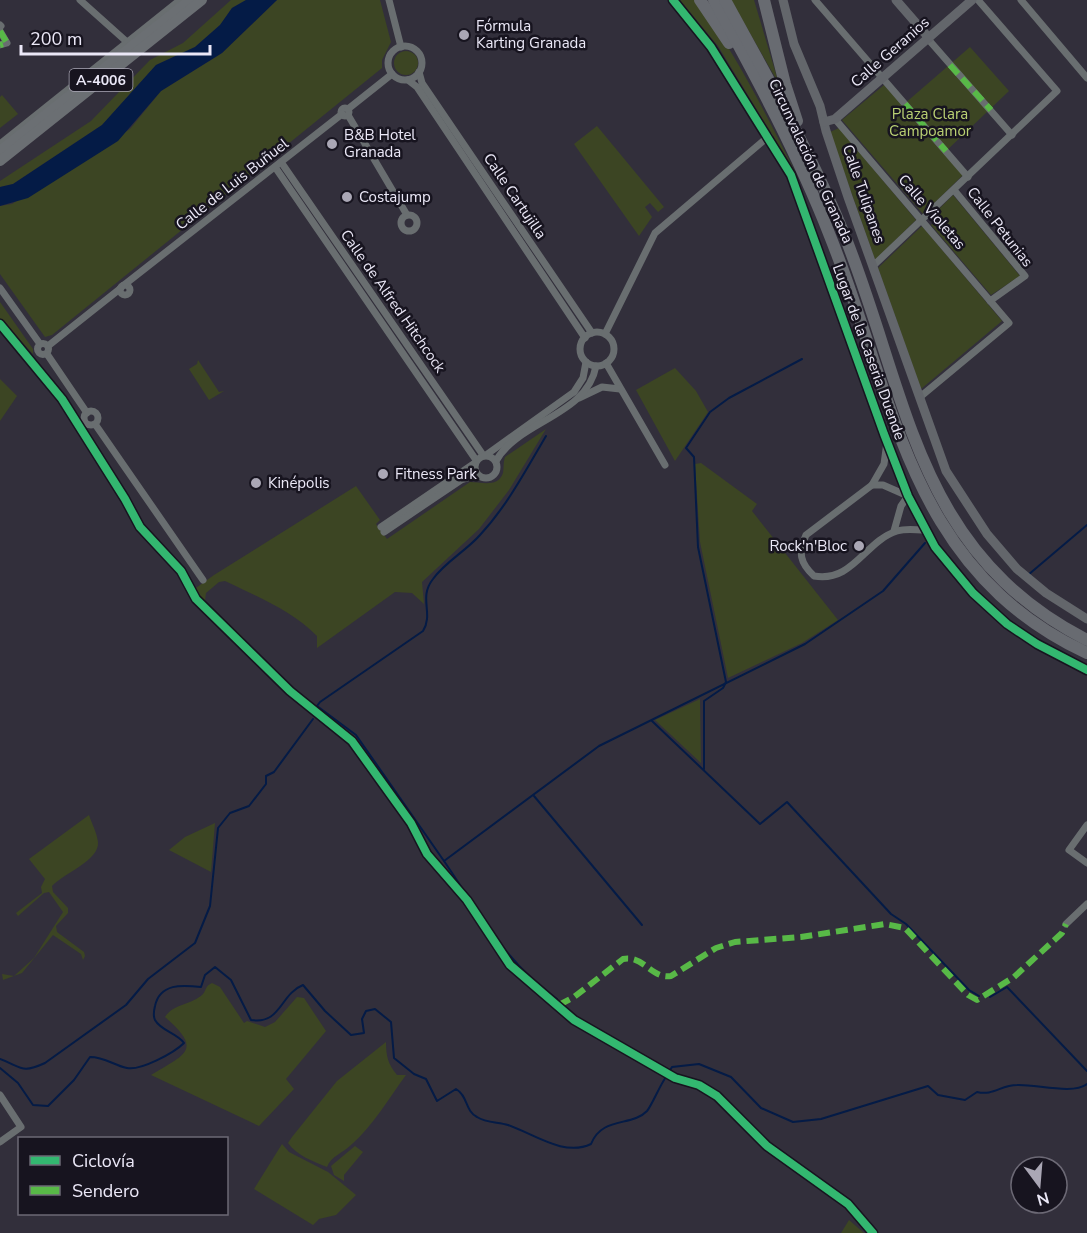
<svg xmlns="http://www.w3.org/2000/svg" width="1087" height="1233" font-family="'Nunito Sans',sans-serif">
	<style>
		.green { fill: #3c4523 }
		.water { fill: #041b46 }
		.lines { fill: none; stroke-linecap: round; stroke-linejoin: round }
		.stream { stroke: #041b46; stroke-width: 2 }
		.street { stroke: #696e70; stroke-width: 7 }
		.secondary { stroke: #63666b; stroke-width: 9 }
		.primary { stroke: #6b6f73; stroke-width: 10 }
		.highway { stroke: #686b71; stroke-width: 12 }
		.quiet { stroke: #58b947; stroke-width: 6; stroke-dasharray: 12 6; stroke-linecap: butt }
		.cycleway-casing { stroke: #17141f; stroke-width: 11 }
		.cycleway { stroke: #33b770; stroke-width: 8 }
		.poi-dot { fill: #aaa7b5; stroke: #17141f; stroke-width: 2 }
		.labels { text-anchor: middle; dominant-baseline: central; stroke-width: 5; stroke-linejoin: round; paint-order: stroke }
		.shield { fill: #17141f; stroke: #aba8b6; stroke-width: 1.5 }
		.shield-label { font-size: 14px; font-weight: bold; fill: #ebe8f7 }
		.poi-label { font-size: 15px; fill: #ebe8f7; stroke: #17141f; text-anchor: start }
		.street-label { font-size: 15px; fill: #ebe8f7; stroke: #17141f }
		.park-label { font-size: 15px; fill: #bad173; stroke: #17141f }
	</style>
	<rect width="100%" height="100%" fill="#322f3b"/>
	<!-- green -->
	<g class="green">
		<path d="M231 0H246L232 8 220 25 195 47 156 65 102 125 13 184 0 187V181L91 121 150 60 183 43Z"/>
		<path d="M277 0H380L391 42 382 60V68L52 335 45 337 0 274V206L12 204 130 129 161 91 222 53Z"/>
		<path d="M680 0H696C737 54 767 117 798 177L718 46Z"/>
		<path d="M731 0H754L779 84Z"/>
		<path d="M970 47 1009 91 944 153 963 175 923 214 842 120 884 85 903 105Z"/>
		<circle cx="406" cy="63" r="12"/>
		<path d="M2 95 18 114 0 128V97Z"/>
		<path d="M597 126 664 207 658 212 650 203 645 207 652 217 639 236 574 144Z"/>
		<path d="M839 128 916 220 875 260 830 132Z"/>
		<path d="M953 195 1020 276 991 295 931 225 933 223 929 219Z"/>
		<path d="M922 226 1002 321 921 389 878 268Z"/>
		<path d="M0 302 33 349V354L0 318Z"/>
		<path d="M198 360 219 392 224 391 209 400 189 369 197 364Z"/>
		<path d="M675 368 696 391 708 412 675 461 636 390Z"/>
		<path d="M0 379 17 396 0 421Z"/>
		<path d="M546 429 509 490 479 529 422 582 424 604 412 593 395 592 317 648V636C293 611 256 596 225 581L219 582 206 593 205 601 244 638 241 642 203 605 193 590 214 575 356 486 380 520 376 524 387 539 470 482C481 482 498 488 503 473 504 468 503 463 505 457Z"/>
		<path d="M701 463 757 504 752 511 838 620 802 643 728 678 700 542 695 464Z"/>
		<path d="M700 699 701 763 655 720Z"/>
		<path d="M89 815C92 824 97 833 98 842 100 860 63 874 52 886L53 892 68 908V913L56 926 57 932 84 952 85 956 83 960 81 954 53 935 22 973 3 980 2 974 14 976 34 958 63 912 49 892 44 893 18 916 16 913 42 893 41 887 45 879 29 859Z"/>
		<path d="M215 823 211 872 169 850 185 837Z"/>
		<path d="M212 983 220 987 244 1023 247 1021 265 1027 275 1022 297 997 304 998 326 1031 286 1079 294 1089 259 1126 151 1075C186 1054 203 1050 165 1017 174 1003 192 1005 203 994 207 989 205 986 212 983Z"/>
		<path d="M386 1042C386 1056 388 1064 397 1075H406C389 1098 373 1126 351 1145 343 1153 331 1156 327 1167 314 1162 296 1155 288 1143L292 1137 337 1081Z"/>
		<path d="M282 1144 289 1152 328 1172 356 1195 336 1215 319 1219 313 1225 254 1189Z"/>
		<path d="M355 1146 363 1152 344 1175V1181L334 1175 331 1166Z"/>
		<path d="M849 1220 864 1233H841Z"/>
	</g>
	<!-- water -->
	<path class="water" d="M246 0H277L222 53 161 91 118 141 28 198 0 206V187L13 184 102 125 156 65 195 47 220 25 232 8Z"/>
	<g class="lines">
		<!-- stream -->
		<g class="stream">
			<path d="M546 436C526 470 507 506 480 535 466 551 445 562 433 579 418 598 434 613 423 631L320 702 317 706 356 735 444 861 599 746 805 644 883 591 925 543"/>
			<path d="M1028 575 1087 525"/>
			<path d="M652 721 760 824 787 802 891 914 906 924 969 990 979 996"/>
			<path d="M704 769V701L723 688 726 682 698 547 694 457 686 448 710 412 729 398 802 359"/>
			<path d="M534 796 642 925"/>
			<path d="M444 861C479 912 505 963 557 999"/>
			<path d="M990 997 1007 987 1087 1071"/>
			<path d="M0 1059C22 1067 21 1074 45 1063L126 1005 148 979 195 943 210 906 218 828 230 813 249 806 266 784V776L274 772 313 719"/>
			<path d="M0 1068 18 1083 33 1105 48 1106 74 1080 90 1057C105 1057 113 1065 127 1068 140 1071 174 1053 184 1043 177 1033 161 1031 155 1020 153 1016 154 1010 155 1006 160 983 182 985 201 987L205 975 215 967 231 980 251 1020C281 1025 280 994 303 985L325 1011 351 1035 364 1033 362 1019 366 1011 375 1009 391 1022 394 1058 414 1074 426 1079 437 1101 456 1089C468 1096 465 1111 477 1117 486 1123 498 1122 508 1125 534 1134 564 1157 591 1144 602 1116 632 1127 647 1111 652 1105 660 1085 666 1077"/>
			<path d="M669 1072 672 1067 699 1064 731 1077 761 1108 793 1122 821 1119 928 1086 938 1095 965 1100 977 1092C993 1096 1001 1085 1017 1085 1036 1084 1073 1095 1087 1084"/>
		</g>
		<!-- street -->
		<g class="street">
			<path d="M80 0 127 42"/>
			<path d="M389 0 401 47"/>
			<path d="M673 0 711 47 791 175 884 434 908 496 935 547 973 593 1007 624 1037 644 1087 670"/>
			<path d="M815 0 968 177"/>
			<path d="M1021 0 1087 78"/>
			<path d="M0 25 1 26"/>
			<path d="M0 31 7 43 0 45"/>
			<path d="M928 39 1012 135"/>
			<circle cx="405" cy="63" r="17"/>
			<path d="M419 72 422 83 592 333"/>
			<path d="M408 80 417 87 585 338"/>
			<circle cx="345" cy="112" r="4"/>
			<path d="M348 109 392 74"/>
			<path d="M348 115 407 215"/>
			<path d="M835 119 1009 323 920 397"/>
			<path d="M0 144 180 0"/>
			<path d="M281 162 483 455"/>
			<path d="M275 167 476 460"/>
			<path d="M954 190 1025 276 990 301"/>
			<circle cx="409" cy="223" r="8"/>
			<path d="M873 266 1057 91 978 0"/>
			<circle cx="125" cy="290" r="5"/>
			<path d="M124 285 342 114"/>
			<path d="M0 288 40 344"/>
			<circle cx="597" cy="349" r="17"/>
			<path d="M605 334 655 233 769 136"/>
			<circle cx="43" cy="349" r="5.5"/>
			<path d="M48 346 121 288"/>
			<path d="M47 354 87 413"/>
			<path d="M606 363 665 465"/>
			<path d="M579 398 602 387 620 389"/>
			<circle cx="91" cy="418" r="7"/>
			<path d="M95 424 203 580"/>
			<path d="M887 442 884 464 872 485 806 535C798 553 800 563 814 576 853 583 865 541 897 531 907 528 915 530 925 530"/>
			<path d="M486 455 574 392 583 378 586 362"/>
			<circle cx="486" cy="467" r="11"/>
			<path d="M496 461C518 421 587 416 596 366"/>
			<path d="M872 485H883L908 496 901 506 894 531"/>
			<path d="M381 527 475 463"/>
			<path d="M384 532 461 480 477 475"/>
			<path d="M1087 825 1069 850 1087 863"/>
			<path d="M1066 924 1087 904"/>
			<path d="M0 1095 21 1127 0 1142"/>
		</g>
		<!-- secondary -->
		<g class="secondary">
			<path d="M783 0 794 44 820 106 826 131 848 197 946 471 987 534 1017 569 1046 593 1087 619"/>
			<path d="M896 0 929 38"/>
			<path d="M824 122 835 119 972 0"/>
		</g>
		<!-- primary -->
		<g class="primary">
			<path d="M0 151 190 0"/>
			<path d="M0 161 202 0"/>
		</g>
		<!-- highway -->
		<g class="highway">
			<path d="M700 0 729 43"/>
			<path d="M714 0C756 77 798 154 830 236 896 400 908 569 1087 653"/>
			<path d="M725 0C767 77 811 153 844 234 909 395 914 551 1087 640"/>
			<path d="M764 0 785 84 797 121"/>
		</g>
		<!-- quiet -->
		<g class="quiet">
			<path d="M0 31 7 43 0 45"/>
			<path d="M950 65 991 110"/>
			<path d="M905 104 946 151"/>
			<path d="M559 1005 574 997 623 959C644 955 651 979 671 976L716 948 735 942 801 937 885 924 905 928 968 995 977 1000 1014 977 1062 933 1066 924"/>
		</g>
		<!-- cycleway casing -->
		<g class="cycleway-casing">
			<g id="cycleway">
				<path d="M673 0 711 47 791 175 884 434 908 496 935 547 973 593 1007 624 1037 644 1087 670"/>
				<path d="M0 324 62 399 125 499 140 527 181 571 196 599 290 691 352 741 411 823 427 854 467 900 510 965 574 1020 675 1078 699 1085 717 1096 767 1146 848 1204 873 1233"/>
			</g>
		</g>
		<!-- cycleway -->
		<use href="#cycleway" class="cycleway"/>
	</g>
	<!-- markers -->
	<g class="poi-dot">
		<circle cx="464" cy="35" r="6"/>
		<circle cx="332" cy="144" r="6"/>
		<circle cx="347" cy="197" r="6"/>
		<circle cx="383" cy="474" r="6"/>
		<circle cx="256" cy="483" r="6"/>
		<circle cx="859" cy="546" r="6"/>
	</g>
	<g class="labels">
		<!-- shield labels -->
		<rect class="shield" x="69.5" y="69" width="63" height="22" rx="4.5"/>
		<g class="shield-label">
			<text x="101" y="80">A-4006</text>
		</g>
		<!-- poi labels -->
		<g class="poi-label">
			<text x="476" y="26">Fórmula<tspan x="476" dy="17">Karting Granada</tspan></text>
			<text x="344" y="135">B&amp;B Hotel<tspan x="344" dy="17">Granada</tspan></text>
			<text x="359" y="197">Costajump</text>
			<text x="395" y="474">Fitness Park</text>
			<text x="268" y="483">Kinépolis</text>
			<text x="847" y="546" text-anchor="end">Rock'n'Bloc</text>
		</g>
		<!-- street labels -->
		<g class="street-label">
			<text transform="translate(890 52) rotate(-41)">Calle Geranios</text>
			<text transform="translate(811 161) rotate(65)">Circunvalación de Granada</text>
			<text transform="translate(232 184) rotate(-38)">Calle de Luis Buñuel</text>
			<text transform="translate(864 194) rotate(71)">Calle Tulipanes</text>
			<text transform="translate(515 196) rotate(56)">Calle Cartujilla</text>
			<text transform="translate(932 212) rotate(49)">Calle Violetas</text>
			<text transform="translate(1000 227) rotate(52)">Calle Petunias</text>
			<text transform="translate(393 301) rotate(55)">Calle de Alfred Hitchcock</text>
			<text transform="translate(869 352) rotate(70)">Lugar de la Caseria Duende</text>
		</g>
		<!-- park labels -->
		<g class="park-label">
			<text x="930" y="114">Plaza Clara<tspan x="930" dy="17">Campoamor</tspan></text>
		</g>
	</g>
	<!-- legend -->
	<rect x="18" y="1137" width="210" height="78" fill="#17141f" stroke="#6c6975" stroke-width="1.5"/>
	<rect x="30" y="1156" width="30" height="9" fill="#33b770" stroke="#6c6975" stroke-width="1.5"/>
	<text x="72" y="1167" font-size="18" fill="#ebe8f7">Ciclovía</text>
	<rect x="30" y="1186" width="30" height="9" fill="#58b947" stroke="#6c6975" stroke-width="1.5"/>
	<text x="72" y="1197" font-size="18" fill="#ebe8f7">Sendero</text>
	<!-- north arrow -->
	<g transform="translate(1039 1185) rotate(164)"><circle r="28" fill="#17141f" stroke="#6c6975" stroke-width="1.5"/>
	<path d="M0-4.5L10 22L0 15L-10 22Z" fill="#aaa7b5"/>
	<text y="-9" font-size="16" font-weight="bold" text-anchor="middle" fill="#ebe8f7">N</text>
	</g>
	<!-- scale -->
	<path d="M21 45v9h189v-9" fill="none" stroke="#ebe8f7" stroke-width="3"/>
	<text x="30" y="45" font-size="18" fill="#ebe8f7" stroke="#17141f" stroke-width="4.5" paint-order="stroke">200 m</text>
</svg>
